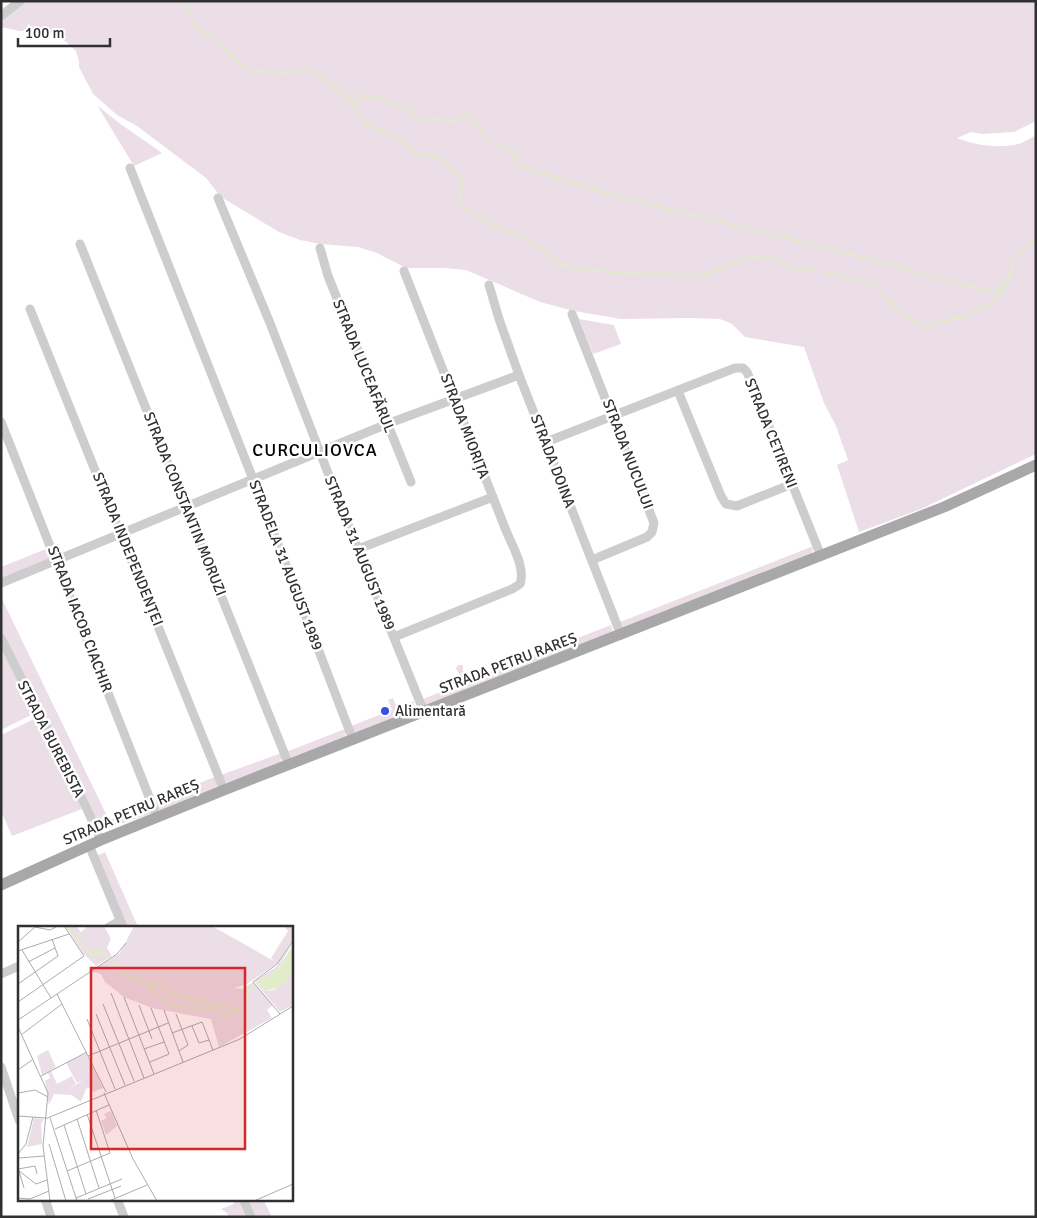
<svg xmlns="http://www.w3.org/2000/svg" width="1037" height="1218" font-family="Signika,sans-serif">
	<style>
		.green { fill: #ecdee7 }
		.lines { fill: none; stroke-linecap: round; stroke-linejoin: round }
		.stream { stroke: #e1eccb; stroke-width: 2 }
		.minor { stroke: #cdcdcd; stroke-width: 9 }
		.major { stroke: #a8a8a8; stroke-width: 11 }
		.poi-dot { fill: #3750e2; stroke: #fff; stroke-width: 2 }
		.labels { text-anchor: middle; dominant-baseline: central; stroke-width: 5; stroke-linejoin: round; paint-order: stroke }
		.street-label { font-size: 15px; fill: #303030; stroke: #fff }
		.poi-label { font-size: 15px; fill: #303030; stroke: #fff; text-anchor: start }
		.quarter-label { font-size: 18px; letter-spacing: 1px; fill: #000; stroke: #fff }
		.inset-river { fill: none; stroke: #e1eccb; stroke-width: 2.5 }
		.inset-road { fill: none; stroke: #acacac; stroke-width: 1 }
		.view { fill: #d62828; fill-opacity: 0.15; stroke: #d62828; stroke-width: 2.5 }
		.inset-edge { fill: none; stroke: #303030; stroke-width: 2.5 }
	</style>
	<rect width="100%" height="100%" fill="#fff"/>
	<!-- green -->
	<g class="green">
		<path d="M24 1H1036V121L1014 132 982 134 971 132 957 138C975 145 998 149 1018 144 1024 143 1030 138 1036 135V454L921 509 859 532 837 465 848 460 836 426 824 403 804 347 745 337 732 324 720 319 690 318 621 319 574 311 540 302 466 270 444 268H406L377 253 358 247 320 244 300 240 279 232 221 197 206 178 137 126 117 115 93 94 79 67V61L76 51 65 41 51 33 36 30 20 31 1 27V18Z"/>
		<path d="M97 105C117 123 140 137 162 153L134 166Z"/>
		<path d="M579 319 614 325 621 344 593 354Z"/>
		<path d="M811 547 813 548 812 554 624 628 620 622Z"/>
		<path d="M46 549 50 559 1 580V567Z"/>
		<path d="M1 597 109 820 150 803V814L103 830H100L1 630Z"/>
		<path d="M611 625 613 632 427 705 425 704 423 699 463 683 456 668 458 665H463V670L468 681Z"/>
		<path d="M1 643 34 711 31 715 1 730Z"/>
		<path d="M393 698 397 708 414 701 413 710 356 734 351 726 392 710 388 700Z"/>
		<path d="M32 720 37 721 82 809 12 836 1 811V735Z"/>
		<path d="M345 729V737L290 758 286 752Z"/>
		<path d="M281 753 283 758 281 759V763L227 783 221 775Z"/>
		<path d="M217 776V787L161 810H158L153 802Z"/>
		<path d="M105 852 138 927H126L107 883 98 855Z"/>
		<path d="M232 1199H238L246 1217H229L227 1213 221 1209 234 1204Z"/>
		<path d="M247 1199H263L272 1217H255Z"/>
	</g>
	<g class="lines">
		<!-- stream -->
		<g class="stream">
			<path d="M183 1 194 24 225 48 246 69 251 72 259 70 286 74 308 67 341 92 352 103 365 124 387 133 401 141 410 148 411 152C420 156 429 155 438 158 443 160 460 177 463 182 462 188 459 192 459 198 461 217 510 231 526 238L527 242 532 243 562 265 578 269 610 272 693 276 709 273 740 260 759 256 781 262 790 267 818 271"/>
			<path d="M352 103 361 95 383 98 389 103 407 107 416 119 422 120 440 118 454 122 458 118 467 115C472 124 484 126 486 140L495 145H500L503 142 510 151 514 152 517 165 615 196 827 248 988 291H996L1005 285"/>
			<path d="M1015 257 1036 239"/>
			<path d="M825 272 875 285 878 290C886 297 917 329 927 327 935 326 944 320 953 319 963 317 974 315 980 306 998 308 1010 280 1012 266"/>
		</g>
		<!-- minor -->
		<g class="minor">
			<path d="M1 16 20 1"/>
			<path d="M130 168 253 479 353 740"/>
			<path d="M218 198 270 323 345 517 424 712"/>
			<path d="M80 244 289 765"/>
			<path d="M320 248 328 276 411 482"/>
			<path d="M489 285 499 319 519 375 621 635"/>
			<path d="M30 309 224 790"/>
			<path d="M572 314 654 523 652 532 647 537 592 560"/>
			<path d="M678 391 721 496 726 504 737 506 792 484"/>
			<path d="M1 422 157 817"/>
			<path d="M546 442 735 368H743L747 372 821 556"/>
			<path d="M358 549 493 497"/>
			<path d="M1 583 387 424 519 375"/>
			<path d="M394 637 512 589 520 584C526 567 511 544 505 528L404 271"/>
			<path d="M1 638 86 807 101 840"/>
			<path d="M89 845 123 927"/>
			<path d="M109 927 120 921"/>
			<path d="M1 974 19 966"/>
			<path d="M1 1067 19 1120"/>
			<path d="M45 1199 51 1217"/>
			<path d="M117 1199 124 1217"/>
			<path d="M243 1199 251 1217"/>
		</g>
		<!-- major -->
		<path class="major" d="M1 885 101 840 224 790 944 507 1036 465"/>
	</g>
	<!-- markers -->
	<circle class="poi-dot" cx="385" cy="711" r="5"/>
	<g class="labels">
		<!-- street labels -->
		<g class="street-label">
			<text transform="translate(364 366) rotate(68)">STRADA LUCEAFĂRUL</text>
			<text transform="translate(465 426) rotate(69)">STRADA MIORIȚA</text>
			<text transform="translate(771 433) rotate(68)">STRADA CETIRENI</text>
			<text transform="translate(628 454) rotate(69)">STRADA NUCULUI</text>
			<text transform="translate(553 461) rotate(69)">STRADA DOINA</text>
			<text transform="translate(185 504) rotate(68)">STRADA CONSTANTIN MORUZI</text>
			<text transform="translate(128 549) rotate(68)">STRADA INDEPENDENȚEI</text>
			<text transform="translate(360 553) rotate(68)">STRADA 31 AUGUST 1989</text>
			<text transform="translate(286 565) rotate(69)">STRADELA 31 AUGUST 1989</text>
			<text transform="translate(80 619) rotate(69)">STRADA IACOB CIACHIR</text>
			<text transform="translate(508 663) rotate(-21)">STRADA PETRU RAREȘ</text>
			<text transform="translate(51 739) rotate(63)">STRADA BUREBISTA</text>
			<text transform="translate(131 812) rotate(-23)">STRADA PETRU RAREȘ</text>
		</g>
		<!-- poi labels -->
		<g class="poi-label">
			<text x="395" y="711">Alimentară</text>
		</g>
		<!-- quarter labels -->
		<g class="quarter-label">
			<text x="315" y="450">CURCULIOVCA</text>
		</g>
	</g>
	<!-- overview -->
	<g transform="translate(18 926)">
		<rect width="275" height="275" fill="#fff"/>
		<path d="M47 0H58L63 6 70 0H86L93 13 89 22 94 30 78 40 65 27ZM116 0H194L256 35 258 38 229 58 216 62 224 63 235 56 255 79 249 84 254 92 201 121 193 93 134 82 106 71 87 56 83 48 72 45 102 27ZM266 0H275V14L259 38 253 32 270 5ZM275 16 260 43 238 56 247 65 256 64 275 48V79L262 86 236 55 258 41ZM30 124 38 141 24 149 19 130ZM68 127 85 162 75 166 73 161 68 163 63 176 54 169 36 168 31 179 27 155 32 152 30 147 33 145 39 158 54 150 58 158 48 164 65 155 59 157 48 137ZM93 185 99 200 88 209 83 195 89 192 86 188ZM16 192 26 193 23 198 24 218 9 221Z" fill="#ecdee7"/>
		<path d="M275 19V48L262 61 247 65 238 56 260 43Z" fill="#e1eccb"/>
		<path class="inset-river" d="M48 0 75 30 79 28 77 24 90 31M92 34 110 52H120L157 81 195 82M126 57 143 59 150 66 165 71 223 84M224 80 235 58M196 82 210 90 221 86"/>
		<path class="inset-road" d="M0 16 17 1 32 4 40 0M4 24 33 72M0 25 51 8M10 36 37 22M0 58 40 30 34 13M93 67 126 152M39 68 88 166M106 71 136 148M0 76 66 30 46 0M85 78 116 155M121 79 134 113M146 84 165 136M78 88 107 159M158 88 170 119 161 125M262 88 235 56 259 38 275 15M69 93 97 163M0 94 99 28 108 17M174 100 181 117 191 114M0 101 30 167 25 220 32 275M154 107 184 96 195 124M3 109 44 78M126 123 146 116M70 130 150 97M132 136 151 128 133 82M0 144 14 134M23 150 69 126M0 167 17 164 30 171M86 167 115 233 139 275M69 188 97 272M0 190 28 192M32 192 59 275M27 193 222 113 275 80M59 193 81 262M46 199 68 268M37 203 91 179M31 218 48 275M0 228 8 218 15 191M1 232 26 230M0 243 17 240 19 248M0 244 18 258 29 254M1 245 6 262M49 245 92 227 78 184M0 272 12 273 31 265M58 272 104 253M70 273 103 260M91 275 129 259M236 275 275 258"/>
		<path class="view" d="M73 42H227V223H73Z"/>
		<rect width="275" height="275" class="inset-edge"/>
	</g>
	<!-- border -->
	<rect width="1037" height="1218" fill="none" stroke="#303030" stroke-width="5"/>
	<!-- scale -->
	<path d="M18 38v8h92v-8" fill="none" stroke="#303030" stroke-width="2.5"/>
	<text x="25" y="38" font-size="15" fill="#303030" stroke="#ffffff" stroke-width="4" paint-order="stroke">100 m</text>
</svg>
